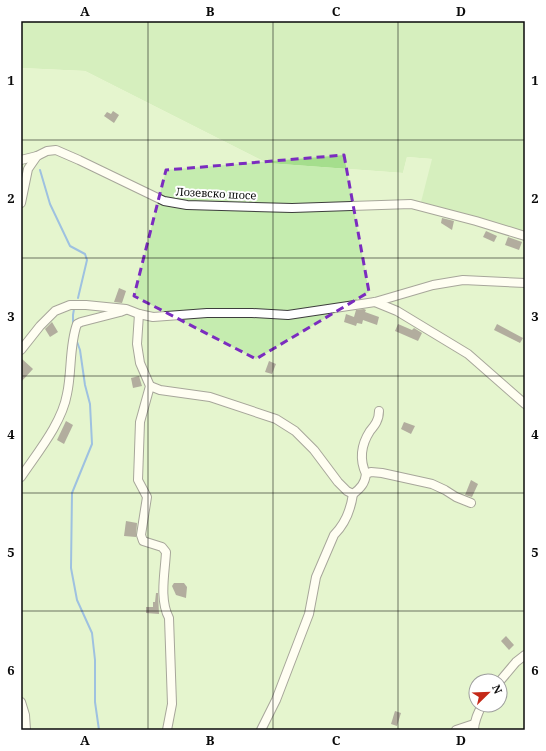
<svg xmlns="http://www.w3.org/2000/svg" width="546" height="751" font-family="'Noto Serif',serif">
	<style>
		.green { fill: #c5ecaf; fill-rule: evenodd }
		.forest { fill: #a5de8d }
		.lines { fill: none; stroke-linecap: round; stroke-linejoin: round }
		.stream { stroke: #2978d8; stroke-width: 2 }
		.building { fill: #544d46 }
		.minor-casing { stroke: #3d3d3d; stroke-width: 10 }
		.minor { stroke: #fff; stroke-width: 8 }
		.marked { fill: none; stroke: #7b2cbf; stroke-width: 3; stroke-dasharray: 8 5; stroke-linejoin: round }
		.grid { fill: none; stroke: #0a0a0a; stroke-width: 1; stroke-opacity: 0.55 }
		.labels { text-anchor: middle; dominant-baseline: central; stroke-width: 4; stroke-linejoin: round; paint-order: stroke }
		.street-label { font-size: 11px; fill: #0a0a0a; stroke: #fff }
		.neatline { fill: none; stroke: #0a0a0a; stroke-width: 1.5 }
		.grid-label { font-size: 13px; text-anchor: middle; font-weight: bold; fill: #0a0a0a }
	</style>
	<rect width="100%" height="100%" fill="#fffee8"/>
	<!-- green -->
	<path class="green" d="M21 68 85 71 267 163 403 173 407 157 432 159 525 235V730H21ZM476 681H500V705H476Z"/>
	<!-- forest -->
	<path class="forest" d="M21 21H525V236L420 206 432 159 407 157 403 173 267 163 85 71 21 68Z"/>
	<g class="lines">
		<!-- stream -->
		<g class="stream">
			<path d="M40 170 50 204 70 246 85 254 87 260 78 298"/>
			<path d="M73 327V315L74 309"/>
			<path d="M76 339 80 350 85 385 90 404 92 444 72 493 71 568 77 600 92 633 95 660V702L99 730"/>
		</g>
	</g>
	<!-- building -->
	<g class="building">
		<path d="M113 111 119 115 114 123 104 116 107 112 111 114Z"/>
		<path d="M442 218 454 221 452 230 441 223Z"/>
		<path d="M486 231 497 236 494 242 483 237Z"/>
		<path d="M508 237 522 242 519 250 505 245Z"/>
		<path d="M119 288 126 291 122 303 114 302Z"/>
		<path d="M364 309 366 310 365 312 379 317 377 325 363 320 362 324 357 323 356 326 344 322 346 314 354 317 356 310Z"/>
		<path d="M52 322 58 332 50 337 45 329Z"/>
		<path d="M398 324 412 330 414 328 422 333 418 341 395 331Z"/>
		<path d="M497 324 523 338 520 343 494 330Z"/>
		<path d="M21 358 33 369 21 382Z"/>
		<path d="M269 361 276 364 272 374 265 372Z"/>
		<path d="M139 376 142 386 133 388 131 378Z"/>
		<path d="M66 421 73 425 64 444 57 440Z"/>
		<path d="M404 422 415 426 411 434 401 429Z"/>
		<path d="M471 480 478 484 472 497 465 495Z"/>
		<path d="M126 521 137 523 136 537 124 536Z"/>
		<path d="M174 583H184L187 587 186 598 176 595 172 586Z"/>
		<path d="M156 593H158L159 614 146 613V607H153V602H155Z"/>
		<path d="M506 636 514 645 509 650 501 641Z"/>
		<path d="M395 711 401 713 397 726 391 724Z"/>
	</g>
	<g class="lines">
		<!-- minor casing -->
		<g class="minor-casing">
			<g id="minor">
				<path d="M21 160 37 156"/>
				<path d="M21 203 28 169 37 156 47 151 56 150 79 160 164 201 187 205 292 208 411 204 476 221 525 236"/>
				<path d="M375 302 397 311 468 354 525 404"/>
				<path d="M139 314 137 344 140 363 150 386 140 422 138 480 147 497 141 535 143 541 162 547 166 552C165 573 159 599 169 618L172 704 167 730"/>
				<path d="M21 350 40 326 55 311 70 305H86L126 309 139 314 153 317 207 313H252L288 315 375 302 433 285 463 280 525 283"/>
				<path d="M150 386 160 390 210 397 276 419 295 431 314 450 338 482 347 491 353 494C361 488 365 483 366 474L371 472 382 473 432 484 445 490 456 497 471 503"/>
				<path d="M366 474C359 459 361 445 370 431 375 425 379 420 379 411"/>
				<path d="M21 477C37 453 62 423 67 394 72 372 69 346 77 324L81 322 120 312 125 310"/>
				<path d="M500 681 516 662 525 655"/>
				<path d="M21 702 25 715 26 730"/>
				<path d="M261 730 276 700 309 614 316 577 334 535C345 524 351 508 353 494"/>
				<path d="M456 730 474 724"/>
				<path d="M474 730C474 721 478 713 482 705"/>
			</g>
		</g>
		<!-- minor -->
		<use href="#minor" class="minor"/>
	</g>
	<!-- marked area -->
	<path d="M0 0H546V751H0ZM344 155 369 292 256 359 134 296 166 170Z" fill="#fffee8" fill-opacity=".55" fill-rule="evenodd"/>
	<path class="marked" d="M344 155 369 292 256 359 134 296 166 170Z"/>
	<!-- grid -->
	<path class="grid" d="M148 21V730M273 21V730M398 21V730M21 140H525M21 258H525M21 376H525M21 493H525M21 611H525"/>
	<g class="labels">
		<!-- street labels -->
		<g class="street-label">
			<text transform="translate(216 193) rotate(3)">Лозевско шосе</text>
		</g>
	</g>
	<!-- border -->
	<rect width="546" height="751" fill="none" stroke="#ffffff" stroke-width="44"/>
	<!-- north arrow -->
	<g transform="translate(488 693) rotate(67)"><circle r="19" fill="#ffffff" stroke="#9d9d9d"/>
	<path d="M0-3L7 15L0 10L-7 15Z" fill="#c42918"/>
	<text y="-6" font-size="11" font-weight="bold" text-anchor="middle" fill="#0a0a0a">N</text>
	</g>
	<rect x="22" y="22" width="502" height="707" class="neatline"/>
	<g class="grid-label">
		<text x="85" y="16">A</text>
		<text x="210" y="16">B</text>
		<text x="336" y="16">C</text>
		<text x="461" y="16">D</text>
		<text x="11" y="85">1</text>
		<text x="535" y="85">1</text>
		<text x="11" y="203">2</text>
		<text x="535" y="203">2</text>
		<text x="11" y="321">3</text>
		<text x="535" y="321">3</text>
		<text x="11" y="439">4</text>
		<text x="535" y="439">4</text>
		<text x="11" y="557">5</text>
		<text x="535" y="557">5</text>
		<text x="11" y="675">6</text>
		<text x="535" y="675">6</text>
		<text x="85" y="745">A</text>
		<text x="210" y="745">B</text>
		<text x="336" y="745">C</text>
		<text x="461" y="745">D</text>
	</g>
</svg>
